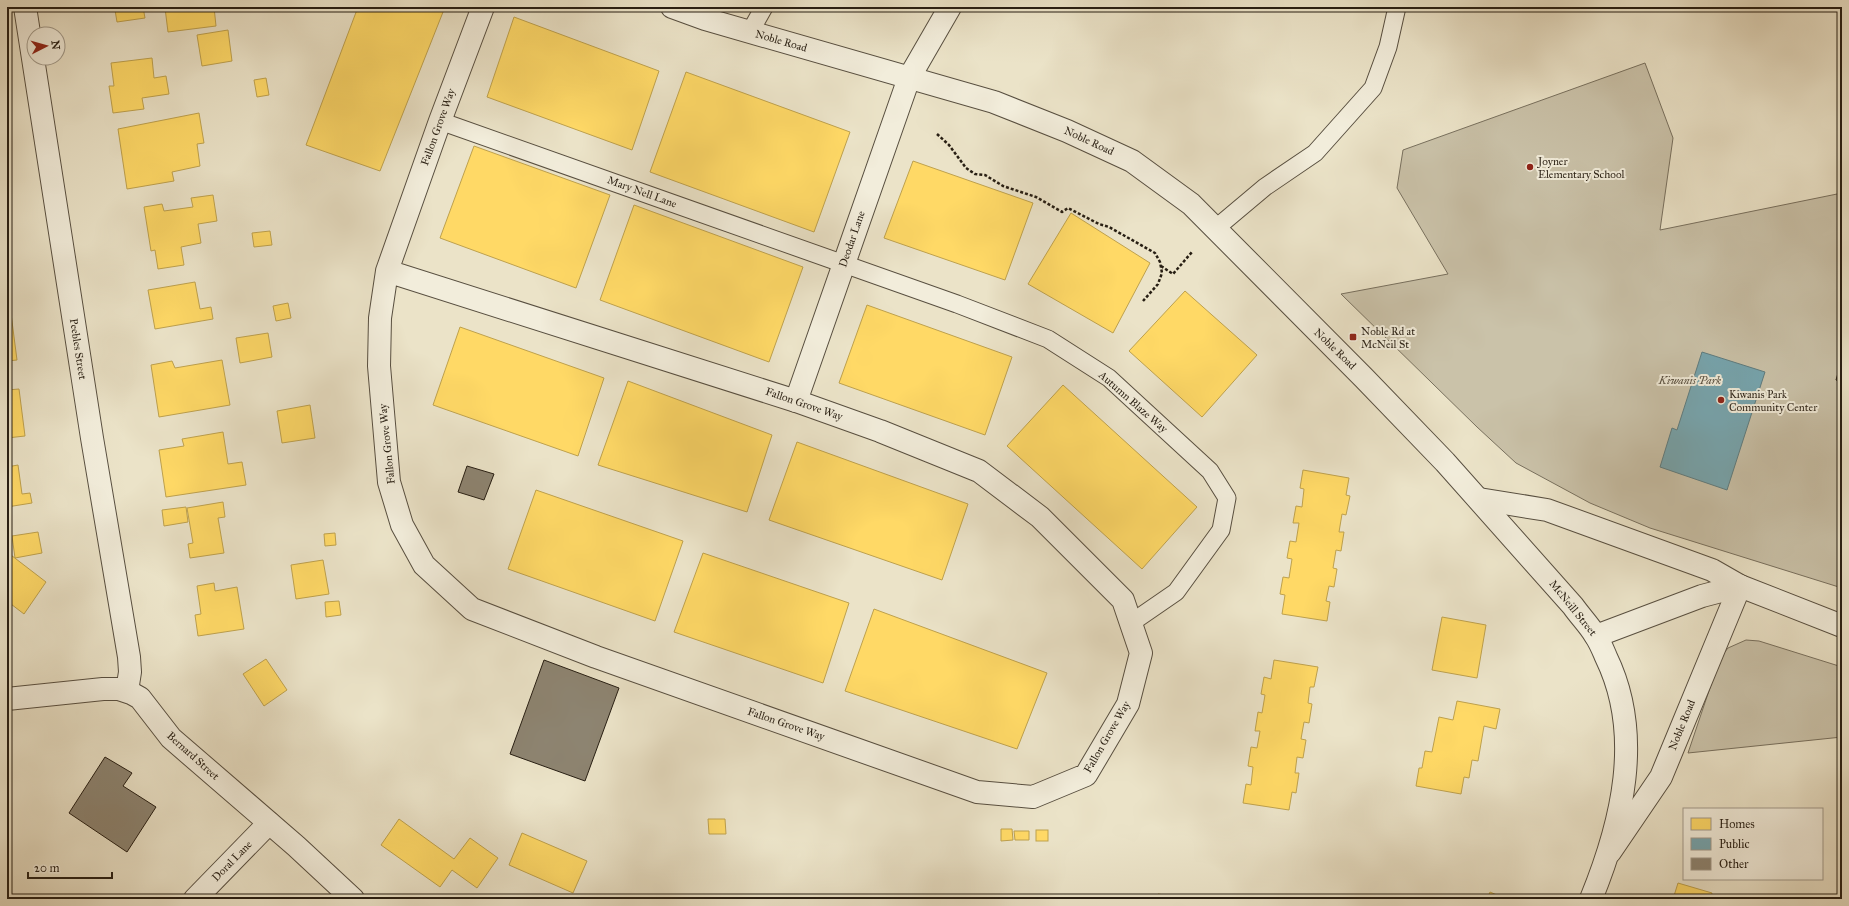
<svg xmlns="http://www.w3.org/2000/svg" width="1849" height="906" font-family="'IM FELL Great Primer',serif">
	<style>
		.green { fill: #cac2a9; stroke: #78705e }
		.homes { fill: #ffd966; stroke: #bea14d }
		.public { fill: #76a5af; stroke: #5e7c80 }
		.building { fill: #8d8471; stroke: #271e13 }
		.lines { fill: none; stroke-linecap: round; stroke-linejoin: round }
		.service-casing { stroke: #584f40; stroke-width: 19 }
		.minor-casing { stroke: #584f40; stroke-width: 24 }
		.tertiary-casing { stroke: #584f40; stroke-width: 24 }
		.path { stroke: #271e13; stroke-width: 2.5; stroke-dasharray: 3 2; stroke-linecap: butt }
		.service { stroke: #f2eddb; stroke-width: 17 }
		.minor { stroke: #f2eddb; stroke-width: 22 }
		.tertiary { stroke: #f2eddb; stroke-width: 22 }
		.poi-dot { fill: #8f2418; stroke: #f2eddb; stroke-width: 1.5 }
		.labels { text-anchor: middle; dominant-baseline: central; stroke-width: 4; stroke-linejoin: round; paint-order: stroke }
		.street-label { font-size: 11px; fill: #271e13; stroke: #f2eddb }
		.poi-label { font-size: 11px; fill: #271e13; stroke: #f2eddb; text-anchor: start }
		.park-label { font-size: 11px; font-style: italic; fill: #584f40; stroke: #f2eddb }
	</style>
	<rect width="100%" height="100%" fill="#ebe3c8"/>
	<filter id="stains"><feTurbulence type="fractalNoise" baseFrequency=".005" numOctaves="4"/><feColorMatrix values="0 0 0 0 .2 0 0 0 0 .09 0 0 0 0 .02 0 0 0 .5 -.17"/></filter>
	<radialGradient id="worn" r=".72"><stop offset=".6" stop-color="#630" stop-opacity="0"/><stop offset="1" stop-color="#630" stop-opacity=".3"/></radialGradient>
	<!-- green -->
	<g class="green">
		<path d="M1645 63 1673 138 1660 230 1842 193V588L1650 528 1590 503 1516 463 1477 427 1341 294 1448 274 1397 188 1403 150Z"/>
		<path d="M1746 640 1759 641 1842 667V737L1688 753 1720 658 1728 648Z"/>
	</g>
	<!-- homes -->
	<g class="homes">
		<path d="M111 7H143L145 18 117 22 115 10H112Z"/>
		<path d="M214 7 216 26 168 32 165 8Z"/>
		<path d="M358 7H445L380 171 306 145Z"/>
		<path d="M514 17 659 71 632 150 487 97Z"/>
		<path d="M228 30 232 61 202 66 197 35Z"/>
		<path d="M152 58 154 78 166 76 169 94 142 98 144 109 113 113 109 86H114L111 63Z"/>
		<path d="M686 72 850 132 814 232 650 172Z"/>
		<path d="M266 78 269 95 257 97 254 80Z"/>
		<path d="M199 113 204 143 197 144 200 166 172 172 174 181 127 189 118 129Z"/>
		<path d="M474 146 610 195 576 288 440 238Z"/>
		<path d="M913 161 1033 203 1005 280 884 238Z"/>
		<path d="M213 195 217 221 198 224 201 243 181 247 184 265 158 269 155 250 151 251 144 207 162 204 164 211 193 207 191 198Z"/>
		<path d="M634 205 803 267 769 362 600 300Z"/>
		<path d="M1071 213 1150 263 1113 333 1028 284Z"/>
		<path d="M270 231 272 245 254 247 252 233Z"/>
		<path d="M7 250 11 274 7 275Z"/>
		<path d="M195 282 200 309 211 307 213 319 155 329 148 290Z"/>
		<path d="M1185 291 1257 355 1202 417 1129 351Z"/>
		<path d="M288 303 291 318 276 321 273 306Z"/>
		<path d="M867 305 1012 357 985 435 839 383Z"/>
		<path d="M7 306H10L17 360 7 361Z"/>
		<path d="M460 327 604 378 578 456 433 405Z"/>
		<path d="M268 333 272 357 240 363 236 338Z"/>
		<path d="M222 360 230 405 159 417 151 365 172 361 175 368Z"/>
		<path d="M628 381 772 435 747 512 598 465Z"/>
		<path d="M1063 385 1197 507 1142 569 1007 446Z"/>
		<path d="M19 389 25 436 7 438V390Z"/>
		<path d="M310 405 315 438 282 443 277 411Z"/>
		<path d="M223 432 228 464 242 462 246 485 166 497 159 450 184 446 182 439Z"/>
		<path d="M797 442 968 504 942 580 769 520Z"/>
		<path d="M18 465 22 494 30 493 32 503 7 507V467Z"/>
		<path d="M1303 470 1349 478 1346 495 1350 496 1346 515 1342 514 1339 532H1344L1341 551 1336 550 1333 568 1337 569 1334 587 1329 586 1326 601 1330 602 1327 621 1282 614 1285 595 1280 594 1283 577 1289 578 1292 559 1287 558 1290 541 1296 542 1299 523H1293L1296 506 1302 507 1304 489 1300 488Z"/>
		<path d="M536 490 683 541 655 621 508 569Z"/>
		<path d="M223 502 225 517 218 518 224 553 190 558 188 544 193 543 187 508Z"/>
		<path d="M186 507 188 522 164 526 162 510Z"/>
		<path d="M38 532 42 553 15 558 12 536Z"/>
		<path d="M335 533 336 545 325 546 324 534Z"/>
		<path d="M7 552 46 582 24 614 7 601Z"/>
		<path d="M703 553 849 603 823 683 674 632Z"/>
		<path d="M323 560 329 594 296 599 291 565Z"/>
		<path d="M214 583 215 591 237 587 244 629 198 636 195 615 201 614 197 586Z"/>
		<path d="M339 601 341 615 326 617 325 602Z"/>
		<path d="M874 609 1047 673 1017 749 845 691Z"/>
		<path d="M1442 617 1486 625 1477 678 1432 670Z"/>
		<path d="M266 659 287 690 264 706 243 674Z"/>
		<path d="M1274 660 1318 667 1314 687H1310L1308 703 1312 704 1309 723 1304 722 1301 739 1306 740 1303 758 1297 757 1295 773H1299L1296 793 1292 792 1289 810 1243 803 1246 784 1251 785 1253 767 1248 766 1251 747 1257 748 1260 731H1255L1258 712 1262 713 1265 695 1261 694 1264 677 1271 679Z"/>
		<path d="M1457 701 1500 709 1496 729 1484 726 1478 761 1472 760 1469 778 1464 777 1461 794 1416 786 1419 768H1422L1425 751 1432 752 1439 717 1453 720Z"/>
		<path d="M399 819 454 859 470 838 498 858 477 888 452 870 440 887 381 845Z"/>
		<path d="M708 819H725L726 834H709Z"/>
		<path d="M1001 829H1012L1013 840 1001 841Z"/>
		<rect x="1036" y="830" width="12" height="11"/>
		<path d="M1014 831H1029V840H1015Z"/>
		<path d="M522 833 587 861 573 893 509 865Z"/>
		<path d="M1678 883 1712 893 1711 899H1673Z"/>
		<path d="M1490 892 1506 899H1487Z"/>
		<path d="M1158 894 1192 899H1157Z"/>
	</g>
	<!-- public -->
	<path class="public" d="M1702 352 1765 372 1727 490 1660 467 1672 428 1677 430Z"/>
	<!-- building -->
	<g class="building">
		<path d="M1842 359V382L1836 380Z"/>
		<path d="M467 466 494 474 484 500 458 492Z"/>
		<path d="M544 660 619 688 585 781 510 754Z"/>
		<path d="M105 757 132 773 123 786 156 807 127 852 69 813Z"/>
	</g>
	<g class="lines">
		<!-- service casing -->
		<g class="service-casing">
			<g id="service">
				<path d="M750 32 764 7"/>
				<path d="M440 121 957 304 1048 339 1109 378 1210 471 1227 498 1221 530 1176 592 1131 623"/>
				<path d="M1215 229 1265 187 1315 153 1373 88 1388 47 1397 7"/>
			</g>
		</g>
		<!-- minor casing -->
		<g class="minor-casing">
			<g id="minor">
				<path d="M25 7 92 438 129 657 130 672 127 691"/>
				<path d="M387 271 796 401 880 431 979 471 1040 517 1123 600 1141 653 1128 704 1086 775 1033 797 977 792 596 657 472 609 424 565 402 525 389 482 379 366 380 318 387 271 440 121 483 7"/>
				<path d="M796 401 909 78 950 7"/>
				<path d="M1479 499 1547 510 1712 570 1740 586 1842 626"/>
				<path d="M1596 636 1702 596 1740 586"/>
				<path d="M7 699 103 689H119L131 693 140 698 171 738 296 846 353 899"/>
				<path d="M1610 852 1661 777 1740 586"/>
				<path d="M195 899 269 823"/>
			</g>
		</g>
		<!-- tertiary casing -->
		<g class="tertiary-casing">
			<path id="tertiary" d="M672 7 705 19 994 102 1067 131 1132 161 1191 204 1364 378 1445 462 1573 606C1580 616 1589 625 1595 635 1600 642 1603 650 1606 657 1644 735 1622 823 1591 899"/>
		</g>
		<!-- path -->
		<g class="path">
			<path d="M937 134 949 145 966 168 975 174 985 175 1003 186 1036 197 1062 212 1068 208 1099 224 1109 227 1155 253 1160 262 1162 273 1158 284 1143 301"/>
			<path d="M1161 266 1173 274 1192 252"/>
		</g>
		<!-- service -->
		<use href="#service" class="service"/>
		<!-- minor -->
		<use href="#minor" class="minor"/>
		<!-- tertiary -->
		<use href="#tertiary" class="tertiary"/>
	</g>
	<!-- markers -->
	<g class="poi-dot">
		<circle cx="1530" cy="167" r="4"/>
		<rect x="1349" y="333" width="8" height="8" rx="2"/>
		<circle cx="1721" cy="400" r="4"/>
	</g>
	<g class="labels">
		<!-- street labels -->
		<g class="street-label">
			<text transform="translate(781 41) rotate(16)">Noble Road</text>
			<text transform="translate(438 127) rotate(-70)">Fallon Grove Way</text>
			<text transform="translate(1089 141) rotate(25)">Noble Road</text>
			<text transform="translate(642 192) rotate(20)">Mary Nell Lane</text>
			<text transform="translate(852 239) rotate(-71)">Deodar Lane</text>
			<text transform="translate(78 349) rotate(81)">Peebles Street</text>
			<text transform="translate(1335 349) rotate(44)">Noble Road</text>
			<text transform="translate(1133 402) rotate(41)">Autumn Blaze Way</text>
			<text transform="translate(804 404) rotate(19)">Fallon Grove Way</text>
			<text transform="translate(387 444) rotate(-96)">Fallon Grove Way</text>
			<text transform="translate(1573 608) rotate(51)">McNeill Street</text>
			<text transform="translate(786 724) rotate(19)">Fallon Grove Way</text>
			<text transform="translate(1682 725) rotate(-68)">Noble Road</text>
			<text transform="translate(1107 737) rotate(-60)">Fallon Grove Way</text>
			<text transform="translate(193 756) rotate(42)">Bernard Street</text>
			<text transform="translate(232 861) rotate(-46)">Doral Lane</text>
		</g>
		<!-- poi labels -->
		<g class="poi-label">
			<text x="1538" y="161">Joyner<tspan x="1538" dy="13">Elementary School</tspan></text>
			<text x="1361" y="331">Noble Rd at<tspan x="1361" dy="13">McNeil St</tspan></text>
			<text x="1729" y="394">Kiwanis Park<tspan x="1729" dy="13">Community Center</tspan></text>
		</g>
		<!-- park labels -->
		<g class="park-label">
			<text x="1690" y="380">Kiwanis Park</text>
		</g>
	</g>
	<!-- margin -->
	<rect width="1849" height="906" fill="none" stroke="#ebe3c8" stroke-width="24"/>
	<rect x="8" y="8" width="1833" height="890" fill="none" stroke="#271e13" stroke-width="2"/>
	<rect x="12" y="12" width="1825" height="882" fill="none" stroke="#271e13"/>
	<!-- legend -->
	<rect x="1683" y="808" width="140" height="72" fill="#f2eddb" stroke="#a19a8b"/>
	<rect x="1691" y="818" width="20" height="12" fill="#ffd966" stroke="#a19a8b"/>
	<text x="1719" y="828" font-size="12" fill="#271e13">Homes</text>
	<rect x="1691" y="838" width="20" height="12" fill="#76a5af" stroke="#a19a8b"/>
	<text x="1719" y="848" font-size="12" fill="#271e13">Public</text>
	<rect x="1691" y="858" width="20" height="12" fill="#8d8471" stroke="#a19a8b"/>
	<text x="1719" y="868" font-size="12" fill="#271e13">Other</text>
	<!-- north arrow -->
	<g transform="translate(46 46) rotate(84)"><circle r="19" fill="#f2eddb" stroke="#a19a8b"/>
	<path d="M0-3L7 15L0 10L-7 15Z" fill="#8f2418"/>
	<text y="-6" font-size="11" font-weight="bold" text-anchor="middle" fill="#271e13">N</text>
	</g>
	<!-- scale -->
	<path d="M28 872v6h84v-6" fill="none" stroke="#271e13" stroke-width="2"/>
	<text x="34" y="872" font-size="12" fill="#271e13" stroke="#f2eddb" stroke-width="3" paint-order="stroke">20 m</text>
	<rect width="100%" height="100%" filter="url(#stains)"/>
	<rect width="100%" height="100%" fill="url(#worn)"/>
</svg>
